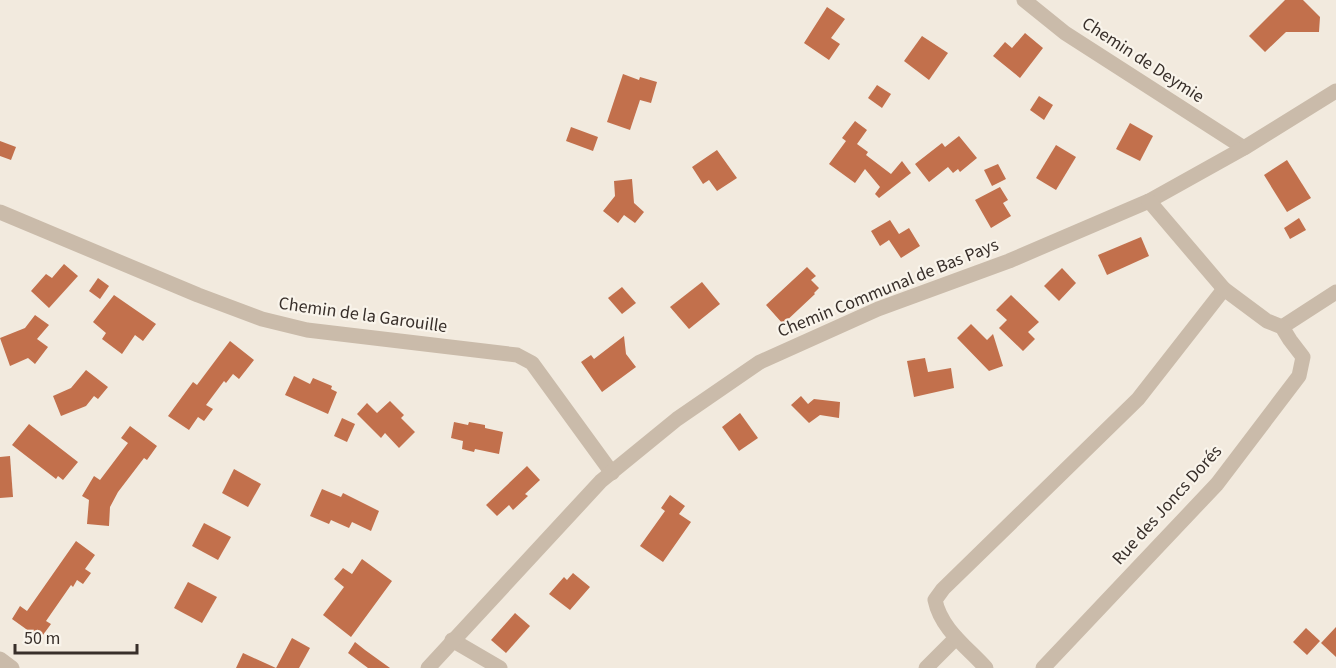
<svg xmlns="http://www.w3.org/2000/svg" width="1336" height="668" font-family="'Source Sans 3',sans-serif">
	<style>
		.building { fill: #c2704c }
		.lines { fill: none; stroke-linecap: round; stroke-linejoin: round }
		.minor { stroke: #cabbaa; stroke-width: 15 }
		.labels { text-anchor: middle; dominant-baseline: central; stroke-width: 4.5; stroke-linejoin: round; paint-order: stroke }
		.street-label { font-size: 18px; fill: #382f2a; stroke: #f9f4eb }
	</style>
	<rect width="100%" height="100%" fill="#f2eade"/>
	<!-- building -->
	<g class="building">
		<path d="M1285 0H1303L1320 17 1319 32H1286L1265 52 1249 36Z"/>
		<path d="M827 7 845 19 831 38 840 44 829 60 804 43Z"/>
		<path d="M1025 33 1043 48 1020 78 993 56 1005 42 1012 48Z"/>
		<path d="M922 36 948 53 929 80 904 61Z"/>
		<path d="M623 74 639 80 640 77 657 82 651 103 640 100 630 130 607 122Z"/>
		<path d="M877 85 891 94 882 108 868 98Z"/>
		<path d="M1039 96 1053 105 1044 120 1030 110Z"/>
		<path d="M855 121 867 130 857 144 868 152 866 155 891 174 902 161 911 173 879 198 875 194 880 187 865 169 855 183 829 164 846 141 842 138Z"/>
		<path d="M1130 123 1153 136 1140 161 1116 149Z"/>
		<path d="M571 127 598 137 593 151 566 141Z"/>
		<path d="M959 136 977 158 960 172 958 169 953 173 948 167 929 182 915 164 942 143 945 147Z"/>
		<path d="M0 141 16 147 11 160 0 156Z"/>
		<path d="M1056 145 1076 157 1056 190 1036 178Z"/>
		<path d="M717 150 737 178 717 191 709 180 703 184 692 167Z"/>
		<path d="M1287 160 1311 198 1287 212 1264 175Z"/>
		<path d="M998 164 1006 179 992 186 984 170Z"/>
		<path d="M632 179 634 203 644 212 635 223 624 215 618 223 603 211 615 196 614 181Z"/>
		<path d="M1000 187 1008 200 1003 203 1011 216 991 228 975 200Z"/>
		<path d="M1299 218 1306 230 1290 239 1284 228Z"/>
		<path d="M890 220 899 234 909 228 920 246 901 258 889 240 880 246 871 231Z"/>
		<path d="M1141 237 1149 256 1107 275 1098 255Z"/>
		<path d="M64 264 78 276 49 308 31 291 46 274 52 278Z"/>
		<path d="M807 267 816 276 811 280 819 288 814 293 815 294 783 324 766 305Z"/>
		<path d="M1062 268 1076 283 1059 301 1044 286Z"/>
		<path d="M98 278 109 286 100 299 89 291Z"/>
		<path d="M702 282 720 304 689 329 670 307Z"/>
		<path d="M622 287 636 303 622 314 608 298Z"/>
		<path d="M114 295 156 324 143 341 135 335 122 354 102 339 106 333 93 322Z"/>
		<path d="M1011 295 1039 322 1028 332 1035 339 1023 351 999 328 1007 320 996 310Z"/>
		<path d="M35 315 49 325 37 339 48 347 35 364 28 358 10 366 0 338 25 328Z"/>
		<path d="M971 324 987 340 993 334 1003 366 989 371 957 338Z"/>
		<path d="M624 336 626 354 636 367 602 392 581 362 591 355 594 359Z"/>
		<path d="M230 341 254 360 239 379 233 374 226 383 224 381 206 405 213 409 204 421 198 417 189 430 168 416 193 382 197 385Z"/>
		<path d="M925 358 928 372 951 368 954 388 914 397 907 361Z"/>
		<path d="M86 370 108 387 98 399 94 396 86 406 61 416 53 396 71 388Z"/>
		<path d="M294 376 310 384 313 378 332 386 331 389 337 392 328 414 285 395Z"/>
		<path d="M801 396 808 404 814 399 840 402 839 418 820 415 809 423 791 405Z"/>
		<path d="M390 401 404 415 401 418 415 432 399 448 385 433 381 438 357 414 367 403 377 413Z"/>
		<path d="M740 413 758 438 739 451 722 427Z"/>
		<path d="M342 418 355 424 347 442 334 436Z"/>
		<path d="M454 422 468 425 469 422 485 425V428L503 432 499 454 475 449 474 452 462 449 463 441 451 438Z"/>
		<path d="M29 424 78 462 63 480 58 476 56 479 12 445Z"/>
		<path d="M130 426 157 446 147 460 144 458 118 492 110 507 109 526 87 524 89 500 82 496 94 476 100 480 128 443 121 438Z"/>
		<path d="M10 456 13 497 0 498V457Z"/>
		<path d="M527 466 540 480 525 494 528 496 513 510 509 505 497 516 486 505Z"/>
		<path d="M234 469 261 484 248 507 222 493Z"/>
		<path d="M322 489 341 497 343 493 379 511 371 531 352 522 349 528 331 520 329 524 310 516Z"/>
		<path d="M670 495 685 506 679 514 691 522 663 562 640 546 665 511 661 508Z"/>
		<path d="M204 523 231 537 218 560 192 546Z"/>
		<path d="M76 541 95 555 85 569 91 573 83 584 77 580 73 587 71 585 46 621 51 624 40 639 12 619 20 606 27 611Z"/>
		<path d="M362 559 392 581 351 637 323 615 344 587 334 579 343 568 352 574Z"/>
		<path d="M573 573 590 587 570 610 549 594 564 577 567 580Z"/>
		<path d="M188 582 217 597 202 623 174 608Z"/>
		<path d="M515 613 530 626 506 653 491 640Z"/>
		<path d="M1336 627V657L1321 643Z"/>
		<path d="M1306 628 1320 641 1307 655 1293 642Z"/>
		<path d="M292 638 310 648 299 668H276Z"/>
		<path d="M355 642 365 650 390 668H368L348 653Z"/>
		<path d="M243 653 276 668H236Z"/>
	</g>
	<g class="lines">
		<!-- minor -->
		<g class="minor">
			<path d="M1024 0 1065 33 1244 148"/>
			<path d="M0 212 198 295 262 319 307 330 517 355 532 363 612 473"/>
			<path d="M1282 327 1336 292"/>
			<path d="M452 640 500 668"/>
			<path d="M0 659 12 668"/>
			<path d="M428 668 601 481 677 419 760 362 878 309 1009 261 1149 201 1244 148 1336 91"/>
			<path d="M926 668 956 638"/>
			<path d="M986 668C967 647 941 629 935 600L943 589 1138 399 1224 289"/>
			<path d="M1043 668 1217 484 1299 376 1303 357 1290 340 1282 327 1267 321 1224 289 1149 201"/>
		</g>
	</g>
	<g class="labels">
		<!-- street labels -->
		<g class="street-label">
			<text transform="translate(1143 60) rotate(33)">Chemin de Deymie</text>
			<text transform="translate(888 288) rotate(-22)">Chemin Communal de Bas Pays</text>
			<text transform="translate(363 315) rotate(8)">Chemin de la Garouille</text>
			<text transform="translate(1167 505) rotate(-48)">Rue des Joncs Dorés</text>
		</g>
	</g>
	<!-- scale -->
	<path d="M15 644v9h122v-9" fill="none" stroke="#382f2a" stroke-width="3"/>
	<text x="24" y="644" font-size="18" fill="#382f2a" stroke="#f9f4eb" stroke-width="4.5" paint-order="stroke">50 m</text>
</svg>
